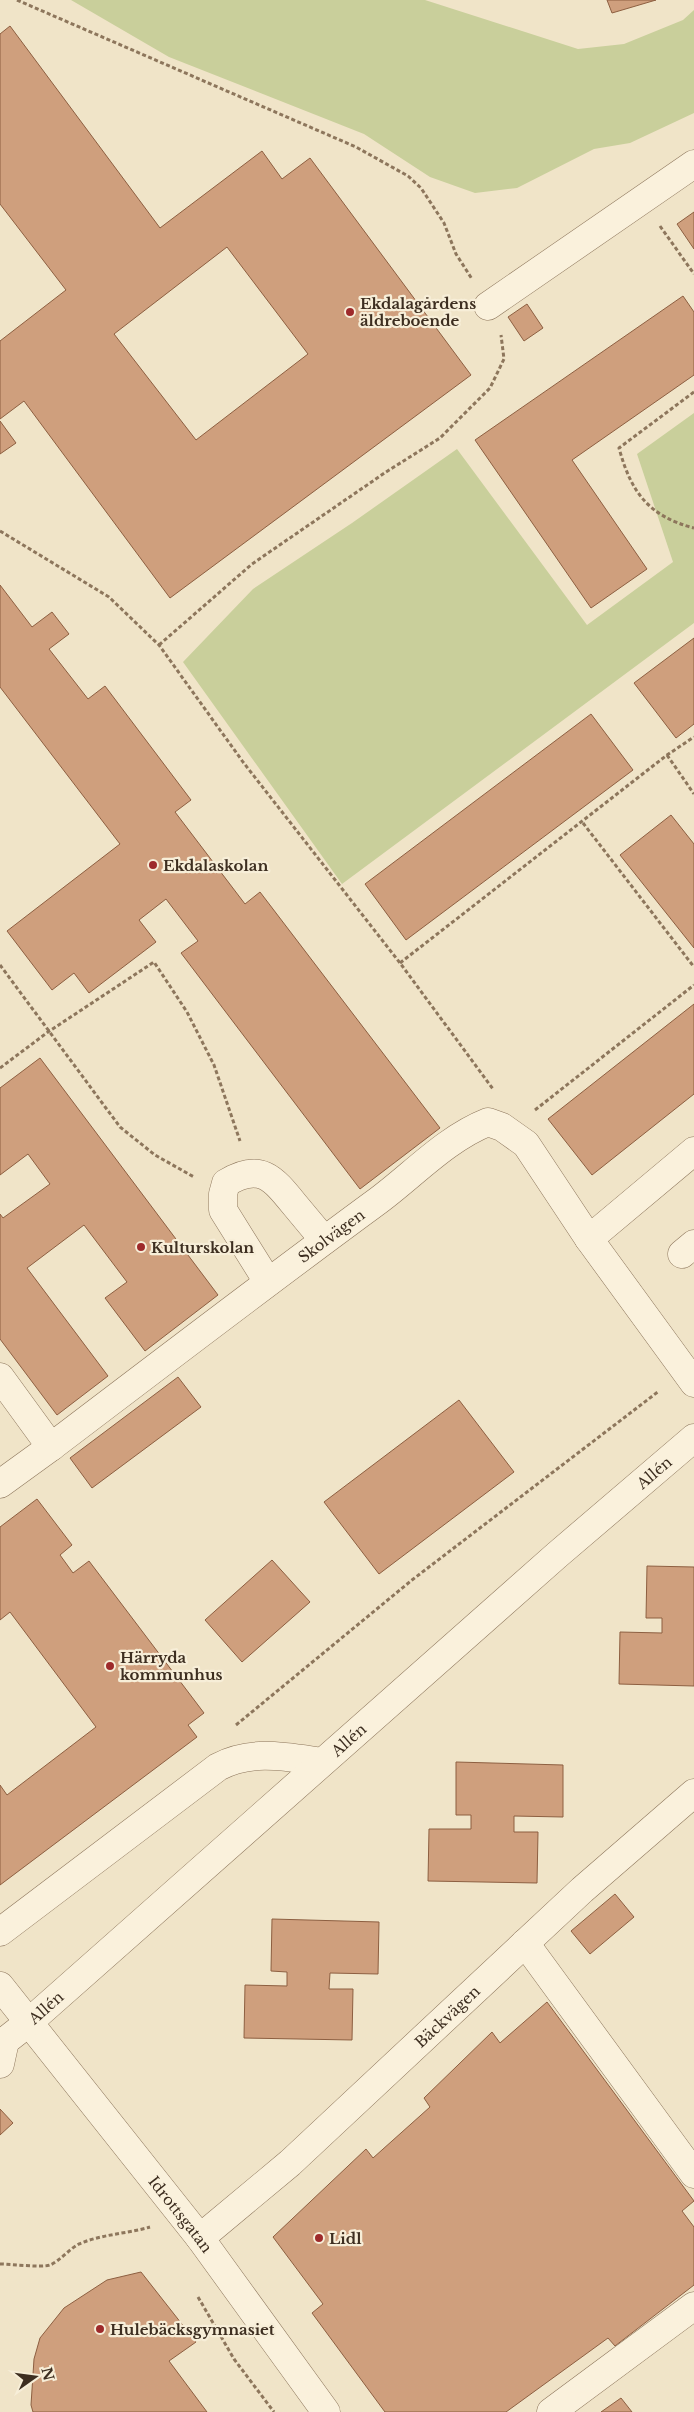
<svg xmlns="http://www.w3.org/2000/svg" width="694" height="2412" font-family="'Libre Baskerville',serif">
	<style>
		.green { fill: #c9cf9b }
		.building { fill: #cf9f7d; stroke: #8d5f41; fill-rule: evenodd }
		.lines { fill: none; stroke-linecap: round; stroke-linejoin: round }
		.minor-casing { stroke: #8d765c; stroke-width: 29 }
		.path { stroke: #8d765c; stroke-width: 3; stroke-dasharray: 4 2.5; stroke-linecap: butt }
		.minor { stroke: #faf1dc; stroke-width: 28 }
		.poi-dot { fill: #9e2a2b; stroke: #f7eed8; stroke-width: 2 }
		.labels { text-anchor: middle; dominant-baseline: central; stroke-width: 4.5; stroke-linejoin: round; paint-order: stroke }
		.poi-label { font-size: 15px; font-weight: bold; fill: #3d2e20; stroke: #f7eed8; text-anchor: start }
		.street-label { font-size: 15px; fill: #3d2e20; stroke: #f7eed8 }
	</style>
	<rect width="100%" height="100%" fill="#f0e4c8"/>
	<!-- green -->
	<g class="green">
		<path d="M71 0H425L578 49 624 44 683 20 694 10V113L630 143 594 149 517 188 475 193 430 177 364 134 169 57Z"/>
		<path d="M694 413V623L342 884 183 662 253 589 352 523 457 449 587 625 673 562 637 454Z"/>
	</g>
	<!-- building -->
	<g class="building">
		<path d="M607 0H656L612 13Z"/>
		<path d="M10 26 160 228 262 151 282 179 310 158 471 375 170 598 24 401 0 419V341L66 290 0 204V34ZM227 247 308 354 196 440 114 334Z"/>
		<path d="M694 212V249L677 224Z"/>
		<path d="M683 296 694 312V375L572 460 647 569 591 608 475 440Z"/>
		<path d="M527 304 543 328 524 341 508 317Z"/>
		<path d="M0 421 16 443 0 454Z"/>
		<path d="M0 585 32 627 52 612 69 634 49 649 88 699 105 686 191 800 175 812 245 904 260 892 440 1128 360 1189 181 953 198 941 166 899 139 920 156 942 89 993 74 973 52 990 7 931 120 844 0 687Z"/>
		<path d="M694 638V724L676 738 634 683Z"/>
		<path d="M591 714 633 770 406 940 365 884Z"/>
		<path d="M671 815 694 844V948L620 855Z"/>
		<path d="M694 1004V1094L592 1175 548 1119Z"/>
		<path d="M40 1058 218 1295 145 1351 105 1298 127 1282 84 1225 27 1268 108 1376 57 1415 0 1339V1214L3 1218 50 1184 28 1154 0 1175V1088Z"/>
		<path d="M178 1377 201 1407 92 1488 70 1458Z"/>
		<path d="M459 1400 514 1472 379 1574 324 1502Z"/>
		<path d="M37 1499 72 1545 60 1555 73 1573 89 1561 204 1713 188 1725 197 1737 0 1885V1785L7 1795 96 1727 10 1612 0 1620V1527Z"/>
		<path d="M272 1560 310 1602 242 1662 205 1620Z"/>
		<path d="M647 1566 694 1567V1686L619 1684 620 1632 662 1633V1618H646Z"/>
		<path d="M456 1762 563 1765V1817L514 1816V1832H538L537 1883 428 1881 429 1829H471V1815H456Z"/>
		<path d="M615 1894 634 1917 590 1954 571 1931Z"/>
		<path d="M272 1919 379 1922 378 1974 330 1973 329 1989H353L352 2040 244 2038 245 1985 287 1986V1972L271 1971Z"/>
		<path d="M547 2002 694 2201 682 2211 694 2227V2285L615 2346 608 2338 506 2412H385L312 2313 323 2304 273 2237 366 2149 373 2158 430 2107 424 2098 492 2032 500 2043Z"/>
		<path d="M0 2109 13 2123 0 2135Z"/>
		<path d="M141 2272 196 2342 169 2361 207 2412H33L31 2405 34 2359 40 2338 64 2308 107 2280Z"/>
		<path d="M621 2398 632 2412H601Z"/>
	</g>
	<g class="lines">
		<!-- minor casing -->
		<g class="minor-casing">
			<g id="minor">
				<path d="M488 306 694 164"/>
				<path d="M589 1239 694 1151"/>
				<path d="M682 1254 694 1244"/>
				<path d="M268 1282 223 1210V1194L226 1183C260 1162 273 1178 294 1204 304 1216 314 1228 324 1240"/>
				<path d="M0 1377 51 1447 0 1484"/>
				<path id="s1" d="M51 1447C159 1365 266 1283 375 1203 411 1177 445 1139 488 1122L502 1127 526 1144 589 1239 694 1383"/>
				<path d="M0 1932 218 1767C252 1749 287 1757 322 1762"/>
				<path d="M525 1943 694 2174"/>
				<path id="s2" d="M0 1986 200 2238 326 2412"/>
				<path id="s3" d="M0 2042 5 2041 28 2023 557 1555 694 1438"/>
				<path d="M0 2064 5 2041"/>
				<path id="s4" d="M200 2238 290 2163 582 1890 694 1793"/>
				<path d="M551 2412 694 2306"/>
			</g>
		</g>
		<!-- path -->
		<g class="path">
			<path d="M17 0 356 147 408 176 421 188 444 223 456 254 472 279"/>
			<path d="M660 226 694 274"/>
			<path d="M694 392 619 448C631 492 648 516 694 528"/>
			<path d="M0 531 109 597 159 645 243 762 400 963 493 1089"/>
			<path d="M159 645 252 564 386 472 440 438 490 388 504 359 501 335"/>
			<path d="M667 755 694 794"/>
			<path d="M583 823 694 967"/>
			<path d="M400 963 667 755 694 737"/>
			<path d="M0 965 120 1127 155 1155 194 1177"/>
			<path d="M0 1068 48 1032 154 962 187 1012 214 1065 240 1141"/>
			<path d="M535 1110 694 985"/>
			<path d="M236 1725 412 1580 659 1391"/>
			<path d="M0 2264C12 2264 42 2268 50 2265 60 2261 69 2249 79 2244 102 2234 126 2234 150 2227"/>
			<path d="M198 2297 234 2359 274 2412"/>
		</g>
		<!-- minor -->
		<use href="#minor" class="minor"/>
	</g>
	<!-- markers -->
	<g class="poi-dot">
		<circle cx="350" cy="312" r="5"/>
		<circle cx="153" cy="865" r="5"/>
		<circle cx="141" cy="1247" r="5"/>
		<circle cx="110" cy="1666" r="5"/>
		<circle cx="319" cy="2238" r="5"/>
		<circle cx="100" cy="2329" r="5"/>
	</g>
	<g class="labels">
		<!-- poi labels -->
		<g class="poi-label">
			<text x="360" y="303">Ekdalagårdens<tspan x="360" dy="17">äldreboende</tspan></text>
			<text x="163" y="865">Ekdalaskolan</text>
			<text x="151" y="1247">Kulturskolan</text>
			<text x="120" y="1657">Härryda<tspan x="120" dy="17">kommunhus</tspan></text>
			<text x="329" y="2238">Lidl</text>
			<text x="110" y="2329">Hulebäcksgymnasiet</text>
		</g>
		<!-- street labels -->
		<g class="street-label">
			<text stroke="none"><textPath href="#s1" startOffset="351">Skolvägen</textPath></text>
			<text stroke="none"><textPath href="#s3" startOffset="868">Allén</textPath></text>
			<text stroke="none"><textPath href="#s3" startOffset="462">Allén</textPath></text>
			<text stroke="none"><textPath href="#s3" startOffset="58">Allén</textPath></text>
			<text stroke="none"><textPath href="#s4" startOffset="332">Bäckvägen</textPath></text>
			<text stroke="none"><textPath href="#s2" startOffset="291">Idrottsgatan</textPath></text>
		</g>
	</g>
	<!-- north arrow -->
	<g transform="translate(35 2377) rotate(76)" stroke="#f7eed8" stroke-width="4" paint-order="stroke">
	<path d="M0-4L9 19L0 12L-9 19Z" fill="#3d2e20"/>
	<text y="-8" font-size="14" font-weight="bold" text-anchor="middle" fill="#3d2e20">N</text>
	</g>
</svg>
